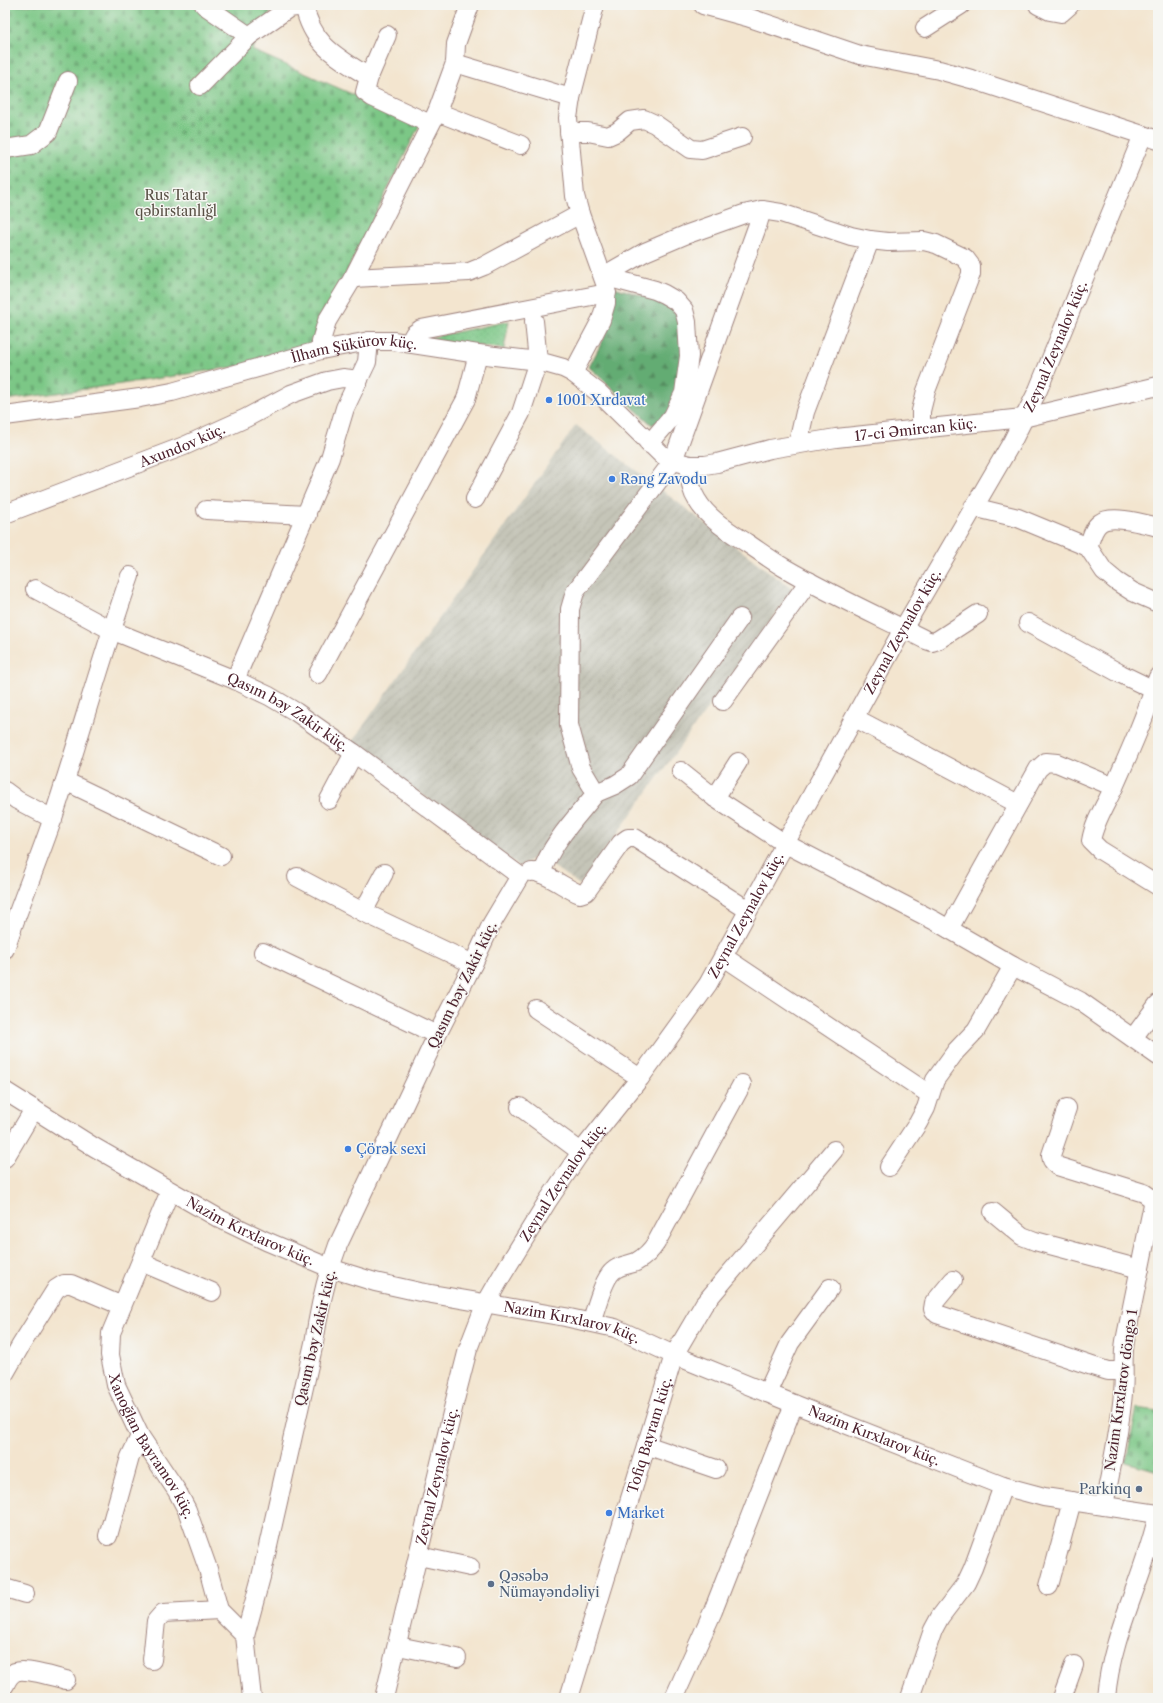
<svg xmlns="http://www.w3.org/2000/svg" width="1163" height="1703" font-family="'Libre Caslon Text',serif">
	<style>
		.industrial { fill: url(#industrial-furrows) }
		.grass { fill: url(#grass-dots); stroke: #627358 }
		.forest { fill: url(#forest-firs); stroke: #57664f }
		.cemetery { fill: url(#cemetery-stones); stroke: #627358 }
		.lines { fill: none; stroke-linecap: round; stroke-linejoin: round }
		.minor-casing { stroke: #9e827d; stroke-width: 20 }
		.minor { stroke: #fff; stroke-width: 18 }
		.shop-dot { fill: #3f7fe0; stroke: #f6f6f2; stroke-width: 1.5 }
		.service-dot { fill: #5c6f8a; stroke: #f6f6f2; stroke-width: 1.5 }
		.labels { text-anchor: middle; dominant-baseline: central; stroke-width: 3; stroke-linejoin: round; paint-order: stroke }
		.park-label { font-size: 14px; fill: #595146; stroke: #f6f6f2 }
		.street-label { font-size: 14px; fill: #4a1f2b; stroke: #f6f6f2 }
		.shop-label { font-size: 14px; fill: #366cbe; stroke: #f6f6f2; text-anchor: start }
		.service-label { font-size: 14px; fill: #4e5e75; stroke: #f6f6f2; text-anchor: end }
	</style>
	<defs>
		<pattern id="industrial-furrows" width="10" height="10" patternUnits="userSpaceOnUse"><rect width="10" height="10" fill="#c5c5b8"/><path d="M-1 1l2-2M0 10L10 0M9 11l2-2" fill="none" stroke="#aba99e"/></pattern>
		<pattern id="grass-dots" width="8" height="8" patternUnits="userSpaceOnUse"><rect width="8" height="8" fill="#7bc786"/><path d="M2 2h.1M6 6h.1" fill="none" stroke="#6caa74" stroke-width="1.8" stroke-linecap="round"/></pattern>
		<pattern id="forest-firs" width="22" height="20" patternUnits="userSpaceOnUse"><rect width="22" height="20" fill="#64ac73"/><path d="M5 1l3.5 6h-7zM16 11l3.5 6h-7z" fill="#548b5f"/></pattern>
		<pattern id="cemetery-stones" width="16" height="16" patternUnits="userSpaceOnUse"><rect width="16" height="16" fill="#7bc786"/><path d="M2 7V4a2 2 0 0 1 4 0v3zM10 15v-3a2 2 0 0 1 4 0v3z" fill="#6caa74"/></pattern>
	</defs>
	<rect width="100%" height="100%" fill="#f6f6f2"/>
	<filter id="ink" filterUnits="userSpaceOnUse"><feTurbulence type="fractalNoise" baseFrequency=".025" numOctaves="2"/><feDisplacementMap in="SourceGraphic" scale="8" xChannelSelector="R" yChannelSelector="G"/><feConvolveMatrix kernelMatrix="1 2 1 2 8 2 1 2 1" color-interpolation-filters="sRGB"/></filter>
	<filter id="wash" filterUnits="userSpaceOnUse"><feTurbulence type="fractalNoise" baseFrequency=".012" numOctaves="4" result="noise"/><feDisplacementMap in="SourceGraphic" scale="16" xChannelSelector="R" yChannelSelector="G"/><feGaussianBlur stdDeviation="0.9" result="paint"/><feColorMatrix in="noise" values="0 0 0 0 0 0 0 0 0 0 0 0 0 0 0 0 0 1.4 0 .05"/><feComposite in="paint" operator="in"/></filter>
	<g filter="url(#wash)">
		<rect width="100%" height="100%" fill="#f3e5cf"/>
		<!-- industrial -->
		<path class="industrial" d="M576 425 793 590 580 885 537 855 520 867 351 743Z"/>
		<!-- grass -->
		<path class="grass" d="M509 321 504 349 424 339Z"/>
		<!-- forest -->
		<path class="forest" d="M614 287 670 304 681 322 683 358 675 399 665 418 652 425 589 367 604 338Z"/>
		<!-- cemetery -->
		<g class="cemetery">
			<path d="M5 5H274L252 50 420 124 305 356 115 385 5 400Z"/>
			<path d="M1137 1408 1158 1411V1471L1126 1462Z"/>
		</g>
	</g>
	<g filter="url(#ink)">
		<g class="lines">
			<!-- minor casing -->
			<g class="minor-casing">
				<g id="minor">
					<path d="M204 5 249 36 289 8 304 6"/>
					<path d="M304 5C312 45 337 57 369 77L365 92 372 97 430 124"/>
					<path d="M703 5 747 17 860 55 939 70 971 79 1158 140"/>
					<path d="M1038 5 1050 11 1061 13 1070 5"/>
					<path d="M925 28 961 5"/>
					<path d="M455 63 571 98"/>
					<path d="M369 77 387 35"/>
					<path d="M200 86 249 36"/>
					<path d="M437 112 521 145"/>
					<path d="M569 132H588L608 136 617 132 630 121 644 119 655 124 691 149 702 150 742 137"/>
					<path d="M5 149 31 145 48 132 68 81"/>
					<path d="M603 276 645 252 685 235 744 214 762 210 781 213 851 236 870 240 888 242 924 241 936 244 965 258 971 266V274L926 391 921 411V428"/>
					<path d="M603 276 655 290 664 294 676 301 684 310 687 322 689 356 684 393 673 416 649 444"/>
					<path d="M353 278 469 272 484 266 580 214"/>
					<path d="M409 343 414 334 421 329 607 293"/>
					<path d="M321 350V341L327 321 353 278 437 112 455 63 456 44 470 5"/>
					<path d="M573 373 601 320 606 303V286L580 214 575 196 568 118 571 98 595 5"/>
					<path id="s1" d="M5 416 140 398 172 392 321 350 369 341H393L478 354 538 361 563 368 573 373 599 393 661 454 673 461 690 465H705L717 463 770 449 836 438 1023 418 1158 386"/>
					<path d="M798 443 805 412 870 240"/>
					<path d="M690 465C689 478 690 489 697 500 708 519 730 532 747 543 759 551 771 560 783 567 829 594 878 616 926 640L932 642 938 640 978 614"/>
					<path d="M475 499 521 413 538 361 534 321"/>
					<path d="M973 507 1018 518 1088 547 1104 571 1116 581 1133 592 1158 603"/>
					<path d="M206 510 307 515"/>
					<path id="s2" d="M5 514 184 446 246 418 291 394 327 381 343 378 359 380"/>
					<path d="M1088 547C1091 539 1093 528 1100 523 1112 514 1145 524 1158 527"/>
					<path id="s3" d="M35 589 111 630 235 680 269 696 296 712 354 753 520 876 492 923 473 964 437 1035 338 1245C326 1277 319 1309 314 1343L261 1577 245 1636"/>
					<path d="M1028 623 1121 674 1154 690"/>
					<path d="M318 674 466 399 478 354"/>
					<path d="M1158 677C1146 715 1130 751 1114 787 1106 804 1094 822 1091 841L1100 850 1158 886"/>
					<path d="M235 680 330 458 345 408 367 362 369 341"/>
					<path d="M723 701 809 581"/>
					<path d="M855 718 1018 804"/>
					<path d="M681 771 715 798 784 843 935 921 1013 966 1080 1001 1158 1056"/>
					<path d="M65 781 221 856"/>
					<path d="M5 791 17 800 53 819"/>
					<path d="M596 793 615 785 629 776 740 618"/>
					<path d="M715 798 738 762"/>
					<path d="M329 800 354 753"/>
					<path d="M531 872C542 870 568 890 580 894L586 892 621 843 628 838H635L748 910"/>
					<path d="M541 874C551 843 576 818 596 793L581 768 569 725 570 609 575 592 673 461 757 227 762 210"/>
					<path d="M297 877 363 912 473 964"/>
					<path d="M363 912 384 873"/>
					<path d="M949 929 1038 769 1046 762 1057 763 1114 787"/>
					<path d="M5 949C20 904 38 862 53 818 80 737 102 655 130 576"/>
					<path d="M263 952 437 1035"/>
					<path d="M724 957 929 1094"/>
					<path d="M536 1009 640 1078"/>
					<path d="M1133 1038 1158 1004"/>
					<path id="s4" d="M5 1091 94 1147 220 1219 266 1241 330 1268 375 1282 420 1292 565 1317 615 1328 674 1355 794 1404 1003 1486 1044 1497 1158 1514"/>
					<path d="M520 1107 581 1152"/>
					<path d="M1067 1108 1051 1155 1052 1160 1057 1166 1144 1193 1151 1198 1153 1204 1125 1341C1122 1358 1125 1375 1123 1393 1120 1431 1111 1468 1104 1506"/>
					<path d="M5 1158 34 1109"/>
					<path d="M889 1167 918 1123 926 1108 935 1080 956 1051 976 1030 1013 966"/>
					<path id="s5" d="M170 1191 111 1333 110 1355 116 1385 140 1436 177 1491 187 1510 208 1569 219 1610 245 1636 252 1698"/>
					<path d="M993 1212 1022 1236 1035 1241 1140 1269"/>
					<path d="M141 1262 212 1292"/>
					<path d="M953 1280 934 1303 933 1309 937 1314 1092 1366 1108 1371H1123"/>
					<path d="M591 1322C596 1309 603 1279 613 1271 619 1265 629 1265 636 1262 645 1257 651 1251 656 1243L742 1084"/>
					<path d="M5 1373 21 1345 56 1289 64 1284H71L122 1306"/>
					<path d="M767 1393 790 1343 830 1288"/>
					<path d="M646 1445 716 1469"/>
					<path d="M108 1536 130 1457 140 1436"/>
					<path d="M419 1556 470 1567"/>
					<path d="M1049 1586 1072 1501"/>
					<path d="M5 1588 25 1594"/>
					<path d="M398 1646 457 1658"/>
					<path d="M152 1660 156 1621 163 1613 219 1610"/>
					<path d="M5 1685C7 1680 10 1675 15 1672 24 1668 55 1677 66 1680"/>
					<path id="s6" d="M384 1698 456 1396 468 1349 485 1305 501 1277 547 1202 581 1152 640 1078 708 984 903 629 1012 442 1038 390 1143 135"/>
					<path id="s7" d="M569 1698 674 1355 704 1304 834 1150"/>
					<path d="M674 1698 713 1611 794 1404"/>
					<path d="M910 1698 933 1630 940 1617 966 1583 973 1568 1003 1486"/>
					<path d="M1062 1698 1074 1665"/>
					<path d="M1106 1698C1111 1634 1145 1576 1158 1514"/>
				</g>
			</g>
			<!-- minor -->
			<use href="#minor" class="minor"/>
		</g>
	</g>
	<!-- markers -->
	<g class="shop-dot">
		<circle cx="549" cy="400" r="4"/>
		<circle cx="612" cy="479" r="4"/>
		<circle cx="348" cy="1149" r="4"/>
		<circle cx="609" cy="1513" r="4"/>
	</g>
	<g class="service-dot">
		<circle cx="1139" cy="1489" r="4"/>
		<circle cx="491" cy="1584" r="4"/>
	</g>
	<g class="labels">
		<!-- park labels -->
		<g class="park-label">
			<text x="176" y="195">Rus Tatar<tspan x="176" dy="16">qəbirstanlığl</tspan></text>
		</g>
		<!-- street labels -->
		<g class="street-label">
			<text stroke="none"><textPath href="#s6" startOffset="1524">Zeynal Zeynalov küç.</textPath></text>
			<text stroke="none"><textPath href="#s1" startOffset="357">İlham Şükürov küç.</textPath></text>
			<text stroke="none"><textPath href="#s1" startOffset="960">17-ci Əmircan küç.</textPath></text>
			<text stroke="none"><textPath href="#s2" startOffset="190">Axundov küç.</textPath></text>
			<text stroke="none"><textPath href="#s6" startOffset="1200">Zeynal Zeynalov küç.</textPath></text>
			<text stroke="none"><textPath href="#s3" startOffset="282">Qasım bəy Zakir küç.</textPath></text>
			<text stroke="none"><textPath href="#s6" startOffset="876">Zeynal Zeynalov küç.</textPath></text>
			<text transform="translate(462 985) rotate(-64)">Qasım bəy Zakir küç.</text>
			<text stroke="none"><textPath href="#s6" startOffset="552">Zeynal Zeynalov küç.</textPath></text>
			<text stroke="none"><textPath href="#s4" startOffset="283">Nazim Kırxlarov küç.</textPath></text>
			<text stroke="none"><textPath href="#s4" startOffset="619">Nazim Kırxlarov küç.</textPath></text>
			<text transform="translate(315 1338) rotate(-77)">Qasım bəy Zakir küç.</text>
			<text transform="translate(1121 1390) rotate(-82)">Nazim Kırxlarov döngə 1</text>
			<text stroke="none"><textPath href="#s7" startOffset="275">Tofiq Bayram küç.</textPath></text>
			<text stroke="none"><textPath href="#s4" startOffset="943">Nazim Kırxlarov küç.</textPath></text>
			<text stroke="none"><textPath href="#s5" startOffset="277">Xanoğlan Bayramov küç.</textPath></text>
			<text stroke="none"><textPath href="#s6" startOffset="228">Zeynal Zeynalov küç.</textPath></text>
		</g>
		<!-- shop labels -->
		<g class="shop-label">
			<text x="557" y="400">1001 Xırdavat</text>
			<text x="620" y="479">Rəng Zavodu</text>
			<text x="356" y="1149">Çörək sexi</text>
			<text x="617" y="1513">Market</text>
		</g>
		<!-- service labels -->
		<g class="service-label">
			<text x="1131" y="1489">Parkinq</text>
			<text x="499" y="1576" text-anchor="start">Qəsəbə<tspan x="499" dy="16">Nümayəndəliyi</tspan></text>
		</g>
	</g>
	<!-- margin -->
	<rect width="1163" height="1703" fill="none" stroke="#f6f6f2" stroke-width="20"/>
</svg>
